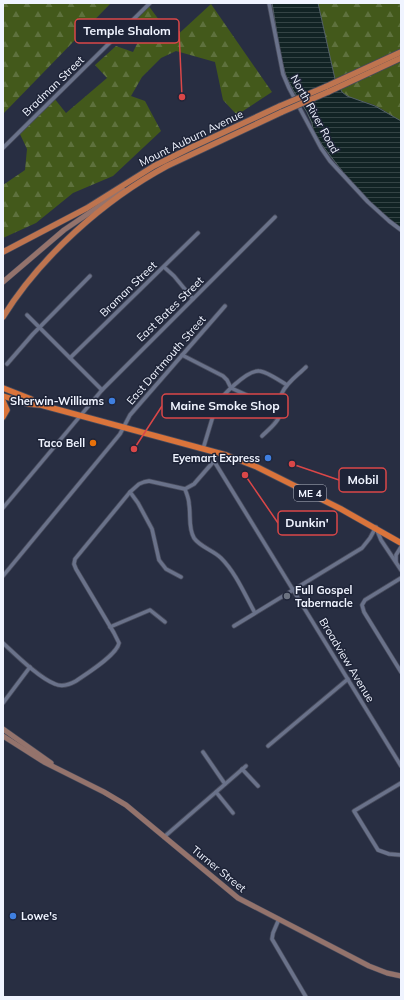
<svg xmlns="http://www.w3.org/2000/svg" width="404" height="1000" font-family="Mulish,sans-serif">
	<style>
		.forest { fill: url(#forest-firs) }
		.water { fill: url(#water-rules); stroke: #546266 }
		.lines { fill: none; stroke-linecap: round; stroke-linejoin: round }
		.minor-casing { stroke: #474b5c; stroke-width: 5 }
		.secondary-casing { stroke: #474b5c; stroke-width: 6 }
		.primary-casing { stroke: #474b5c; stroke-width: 7 }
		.trunk-casing { stroke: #474b5c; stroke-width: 7 }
		.minor { stroke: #6a728a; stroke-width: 3.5 }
		.secondary { stroke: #94736c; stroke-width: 5 }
		.primary { stroke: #be744f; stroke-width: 5.5 }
		.trunk { stroke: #da743b; stroke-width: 5.5 }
		.primary-bridge-casing { stroke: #474b5c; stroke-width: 7; stroke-linecap: butt }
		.primary-bridge { stroke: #be744f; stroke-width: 5.5 }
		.shop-dot { fill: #3f7fe0; stroke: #1e2438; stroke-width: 1.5 }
		.food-dot { fill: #e8710a; stroke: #1e2438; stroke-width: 1.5 }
		.worship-dot { fill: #6b7280; stroke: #1e2438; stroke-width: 1.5 }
		.labels { text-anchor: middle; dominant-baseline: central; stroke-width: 3; stroke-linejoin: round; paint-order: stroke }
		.shield { fill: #1e2438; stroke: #b1b6c3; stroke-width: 1 }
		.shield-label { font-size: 10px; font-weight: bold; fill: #f0f4ff }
		.street-label { font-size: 11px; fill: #f0f4ff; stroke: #1e2438 }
		.poi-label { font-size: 11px; font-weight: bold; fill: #f0f4ff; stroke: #1e2438; text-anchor: end }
		.leader { fill: none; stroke: #da4748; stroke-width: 1.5 }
		.callout-dot { fill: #da4748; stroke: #1e2438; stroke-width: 1.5 }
		.callout { fill: #1e2438; stroke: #da4748; stroke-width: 1.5 }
		.callout-label { font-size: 12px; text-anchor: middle; font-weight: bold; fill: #f0f4ff }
	</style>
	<defs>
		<pattern id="forest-firs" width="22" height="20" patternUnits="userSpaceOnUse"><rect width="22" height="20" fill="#43591b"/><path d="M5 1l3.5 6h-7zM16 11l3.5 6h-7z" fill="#5e713d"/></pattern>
		<pattern id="water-rules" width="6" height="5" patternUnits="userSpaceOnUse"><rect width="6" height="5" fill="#112324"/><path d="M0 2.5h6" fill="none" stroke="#344445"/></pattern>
	</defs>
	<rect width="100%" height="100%" fill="#282e42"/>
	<!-- forest -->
	<g class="forest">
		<path d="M3 3H111L3 114Z"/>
		<path d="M318 3H401V121C392 116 383 109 374 105 356 98 342 100 335 79Z"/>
		<path d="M211 4 272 92 237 115 223 100 215 62 176 51 161 58 142 77 131 96 145 101 161 131 113 176 73 193 36 223 3 238V185L25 170 27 149 19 132 54 98 66 113 107 78 95 65 116 46 133 52 140 38 130 23 148 5 173 39Z"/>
	</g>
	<!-- water -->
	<path class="water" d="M272 3H318L335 79 342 92 347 96 375 106 401 121V229L396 227 360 194 322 145 313 130 312 123 307 112 293 90 286 76 281 58Z"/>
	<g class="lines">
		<!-- minor casing -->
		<g class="minor-casing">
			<g id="minor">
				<path d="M269 3 283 74 289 88 321 148 330 161 368 202 389 221 401 230"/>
				<path d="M3 148 150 3"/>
				<path d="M164 267 174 276 193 299"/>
				<path d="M27 315 102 390"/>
				<path d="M182 355 223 376 227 380 231 388 262 402 281 404"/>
				<path d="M70 358 198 233"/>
				<path d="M7 364 33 334 90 276"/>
				<path d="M262 436C268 430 280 421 281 411 281 405 280 398 282 393 287 382 298 375 306 367"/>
				<path d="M203 449 216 406C221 396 247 370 259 371 266 371 280 381 287 385"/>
				<path d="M214 461 401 766"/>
				<path d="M185 489C187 495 189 499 189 504 191 515 188 528 194 538 200 547 213 550 221 558 236 573 245 595 255 613"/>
				<path d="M185 489 194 484 214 461 216 453"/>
				<path d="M130 492 138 503 152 529 159 560 166 569 181 577"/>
				<path d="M3 508 102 390 275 217"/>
				<path d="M377 530 381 540 401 570"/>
				<path d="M396 562V555L401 547"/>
				<path d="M3 576 120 434 130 415 225 306"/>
				<path d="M401 578 365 600 362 605 364 612 401 672"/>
				<path d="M234 626 362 548 370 538 376 527"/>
				<path d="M110 627 150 610 165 622"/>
				<path d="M3 643C16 655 39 678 55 684 62 687 69 685 76 681 86 674 117 655 119 643L114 633 76 569 74 564 75 559 130 492 139 484 144 482 149 481 185 489"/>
				<path d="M3 703 30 667"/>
				<path d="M268 746 348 679"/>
				<path d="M203 752 225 784"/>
				<path d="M242 769 258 786"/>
				<path d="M401 783 354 811 378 850 389 854 401 855"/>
				<path d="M216 792 233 813"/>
				<path d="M164 837 246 766"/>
				<path d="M279 919 273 933 272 939 306 997"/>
			</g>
		</g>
		<!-- secondary casing -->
		<g class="secondary-casing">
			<g id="secondary">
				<path d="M3 282 64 230 123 190"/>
				<path d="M3 729 51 763"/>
				<path d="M3 736 44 762 104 792 126 805 238 898 369 966 387 973 401 976"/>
			</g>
		</g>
		<!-- primary casing -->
		<g class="primary-casing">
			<g id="primary">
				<path d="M325 87 401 52"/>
				<path d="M328 92 401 58"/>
				<path d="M3 252 87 208 154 166 190 148 280 106"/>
				<path d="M3 317C41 256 104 200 167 166L282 112"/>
			</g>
		</g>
		<!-- trunk casing -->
		<g class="trunk-casing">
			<g id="trunk">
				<path d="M3 388 31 399 39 404"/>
				<path d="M3 396 28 404 41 405 226 455 257 467 341 509 401 543"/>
				<path d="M3 401 7 410 3 417"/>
			</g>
		</g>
		<!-- minor -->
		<use href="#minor" class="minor"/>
		<!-- secondary -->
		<use href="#secondary" class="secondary"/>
		<!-- primary -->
		<use href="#primary" class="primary"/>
		<!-- trunk -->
		<use href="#trunk" class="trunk"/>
		<!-- primary-bridge casing -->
		<g class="primary-bridge-casing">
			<g id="primary-bridge">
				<path d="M280 106 325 87"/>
				<path d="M282 112 328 92"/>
			</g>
		</g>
		<!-- primary-bridge -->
		<use href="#primary-bridge" class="primary-bridge"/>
	</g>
	<!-- markers -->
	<g class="shop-dot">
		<circle cx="112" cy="401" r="4"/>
		<circle cx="268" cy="458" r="4"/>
		<circle cx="13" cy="916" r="4"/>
	</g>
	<circle class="food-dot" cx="93" cy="443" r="4"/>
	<circle class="worship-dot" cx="287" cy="596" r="4"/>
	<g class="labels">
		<!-- shield labels -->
		<rect class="shield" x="294" y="485" width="32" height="16" rx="3"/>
		<g class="shield-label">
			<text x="310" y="493">ME 4</text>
		</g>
		<!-- street labels -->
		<g class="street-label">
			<text transform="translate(53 86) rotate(-44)">Bradman Street</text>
			<text transform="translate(315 114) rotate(61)">North River Road</text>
			<text transform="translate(191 138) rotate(-26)">Mount Auburn Avenue</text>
			<text transform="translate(128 289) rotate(-44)">Braman Street</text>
			<text transform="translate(170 309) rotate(-44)">East Bates Street</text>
			<text transform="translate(166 360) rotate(-49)">East Dartmouth Street</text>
			<text transform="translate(347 660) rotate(59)">Broadview Avenue</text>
			<text transform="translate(219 869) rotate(39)">Turner Street</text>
		</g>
		<!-- poi labels -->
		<g class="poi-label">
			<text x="104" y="401">Sherwin-Williams</text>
			<text x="85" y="443">Taco Bell</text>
			<text x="260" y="458">Eyemart Express</text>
			<text x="295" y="590" text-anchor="start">Full Gospel<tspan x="295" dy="13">Tabernacle</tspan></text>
			<text x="21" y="916" text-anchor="start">Lowe's</text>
		</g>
	</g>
	<!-- callouts -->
	<path class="leader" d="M182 97L179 31M134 449L162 406M292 464L339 480M245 475L278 523"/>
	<g class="callout-dot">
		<circle cx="182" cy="97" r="4"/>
		<circle cx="134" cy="449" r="4"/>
		<circle cx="292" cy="464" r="4"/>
		<circle cx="245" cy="475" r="4"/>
	</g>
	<g class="callout">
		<rect x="75" y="19" width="104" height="24" rx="4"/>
		<rect x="162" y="394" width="126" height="24" rx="4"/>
		<rect x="339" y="468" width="47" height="24" rx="4"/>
		<rect x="278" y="511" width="59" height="24" rx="4"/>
	</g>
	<g class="callout-label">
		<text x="127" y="35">Temple Shalom</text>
		<text x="225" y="410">Maine Smoke Shop</text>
		<text x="363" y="484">Mobil</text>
		<text x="307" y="527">Dunkin'</text>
	</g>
	<!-- border -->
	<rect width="404" height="1000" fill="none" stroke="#f0f4ff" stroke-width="8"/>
</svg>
